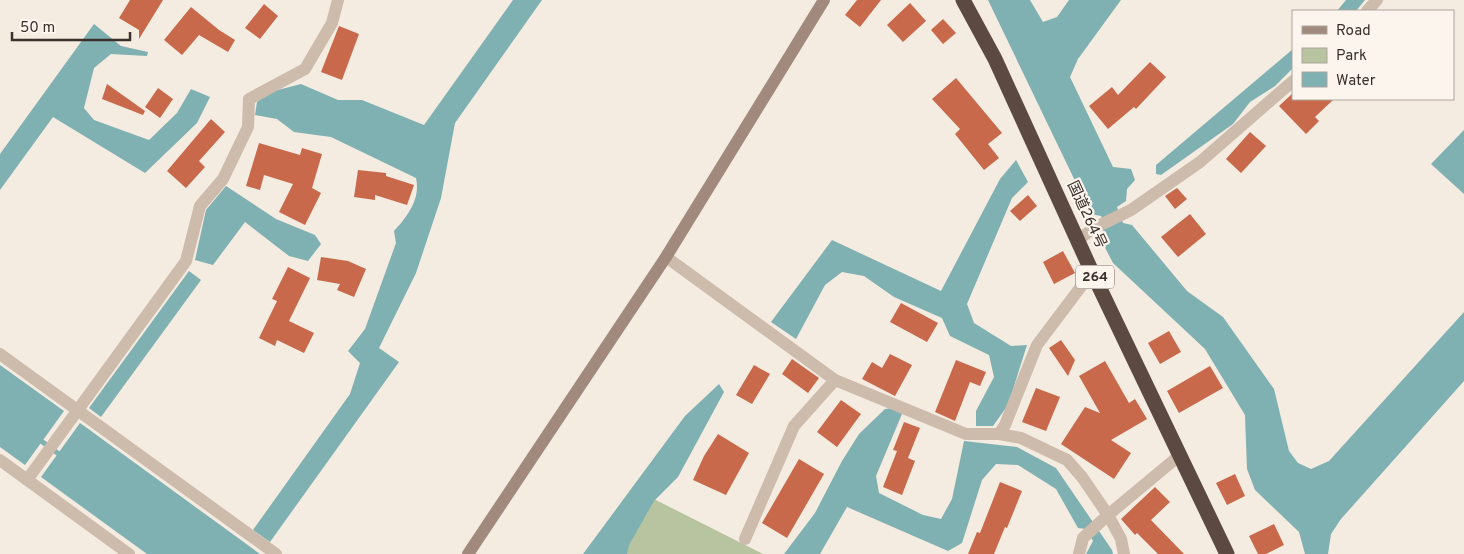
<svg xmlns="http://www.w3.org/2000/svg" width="1464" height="554" font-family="Overpass,'Noto Sans JP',sans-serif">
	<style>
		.green { fill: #b8c4a0 }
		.water { fill: #7fb0b2 }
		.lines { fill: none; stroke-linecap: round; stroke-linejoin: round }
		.stream { stroke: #7fb0b2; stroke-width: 5 }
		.building { fill: #c8694b }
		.street { stroke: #cdbbac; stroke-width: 12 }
		.secondary { stroke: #a18a7d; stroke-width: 12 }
		.highway { stroke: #5c4a42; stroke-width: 15 }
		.labels { text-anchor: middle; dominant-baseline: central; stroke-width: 4.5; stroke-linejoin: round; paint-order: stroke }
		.shield { fill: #fbf5ee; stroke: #756b66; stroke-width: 1 }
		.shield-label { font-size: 14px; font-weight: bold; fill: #3b302b }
		.street-label { font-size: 15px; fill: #3b302b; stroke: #fbf5ee }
	</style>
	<rect width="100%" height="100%" fill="#f4ebe1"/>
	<!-- green -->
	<path class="green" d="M636 490 763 554H590Z"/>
	<!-- water -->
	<g class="water">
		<path d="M513 0H542L455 123 441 198 416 273 379 348 399 362 270 542 253 530 350 394 360 363 348 351 365 329 396 243 394 231C407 217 421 199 416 178L331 137 294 132 277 119 255 115 257 102 270 92 301 84 338 100H362L424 125Z"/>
		<path d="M988 0H1030L1043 22 1057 17 1069 0H1121L1078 59 1070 77 1113 167 1131 169 1135 180 1127 189 1126 201 1117 207 1123 223 1132 225 1187 291 1223 317 1274 389 1289 451 1298 463 1311 469 1329 461 1464 312V381L1341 519 1331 534 1328 554H1305L1299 532 1255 490 1247 469 1245 415 1205 349 1113 263 1100 238 1105 227 1101 216 1091 214Z"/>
		<path d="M1346 0H1365L1356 11H1337Z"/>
		<path d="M94 24 121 46 148 52 147 56 111 54 94 68 84 108 94 120 149 140 177 113 191 89 210 97 197 123 145 173 53 117 0 190V154Z"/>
		<path d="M1293 49V68L1275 86 1250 102 1233 124 1161 175 1156 174V165Z"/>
		<path d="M1464 130V194L1431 164Z"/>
		<path d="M1016 160 1028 182 1012 198 967 304 974 323 1011 346 1027 345 1008 405 993 426H976V411L994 377 989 355 950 336 942 318 894 297 864 276 842 272 825 285 796 339 771 322 832 240 941 291 1000 179Z"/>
		<path d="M226 186 276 219 315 235 321 244 308 261 289 256 245 222 213 265 195 260 206 210Z"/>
		<path d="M189 271 201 280 101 417 89 408Z"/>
		<path d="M0 365 64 411 25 465 0 447Z"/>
		<path d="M719 384 724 392 678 477 654 501 629 545 627 554H583L685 416Z"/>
		<path d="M893 408 902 414 876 476 879 493 923 515 941 519 952 499 964 441 1017 447 1056 468 1112 550 1113 554H1086L1093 541 1086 529 1078 528 1056 489 1018 465 996 464 982 480 962 543 948 551 847 507 820 554H784L815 513 842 461 859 434 885 409Z"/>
		<path d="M80 423 87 428 260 554H147L41 477Z"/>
	</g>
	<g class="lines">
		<!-- stream -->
		<path class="stream" d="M37 438 63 457"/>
	</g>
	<!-- building -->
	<g class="building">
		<path d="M130 0H163L139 39V30L119 18Z"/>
		<path d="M857 0H881L860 27 845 15Z"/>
		<path d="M910 3 926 21 903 42 887 25Z"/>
		<path d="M264 4 278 16 260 39 245 28Z"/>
		<path d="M191 7 219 30 235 40 228 52 199 35 182 55 164 40Z"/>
		<path d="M943 19 956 33 943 44 931 30Z"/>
		<path d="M339 26 359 34 342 80 321 72Z"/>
		<path d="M1150 62 1166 77 1136 109 1134 107 1108 129 1089 106 1112 87 1118 95Z"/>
		<path d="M956 78 1002 133 988 144 999 158 984 170 955 134 960 129 932 99Z"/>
		<path d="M107 84 145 111 143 115 102 99Z"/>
		<path d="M158 88 173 99 160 118 145 107Z"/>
		<path d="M1293 93V99H1334L1315 117 1319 121 1306 134 1279 106Z"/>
		<path d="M211 119 225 132 199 161 205 167 186 188 167 171Z"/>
		<path d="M1250 132 1266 146 1241 173 1226 159Z"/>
		<path d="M259 143 300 155 302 148 322 154 312 188 321 193 305 225 279 212 293 184 264 175 260 190 246 186Z"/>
		<path d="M358 170 386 173V176L414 185 407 205 375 195V200L354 197Z"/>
		<path d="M1177 188 1187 199 1175 209 1165 196Z"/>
		<path d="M1028 195 1037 206 1020 221 1010 211Z"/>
		<path d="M1190 214 1206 234 1178 257 1161 237Z"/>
		<path d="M1063 251 1075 273 1054 284 1043 262Z"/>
		<path d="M321 257 348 261 366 269 354 297 337 290 340 284 317 280Z"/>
		<path d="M288 267 310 278 289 321 314 333 304 353 277 340 275 346 259 338 277 301 272 299Z"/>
		<path d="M901 303 938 323 927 342 890 322Z"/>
		<path d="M1169 331 1181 352 1160 364 1148 343Z"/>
		<path d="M1061 340 1075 360 1068 376 1049 348Z"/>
		<path d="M890 354 912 365 895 396 862 379 872 362 882 368Z"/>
		<path d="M792 359 819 378 808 393 782 374Z"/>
		<path d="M956 360 986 372 980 386 970 382 955 421 935 412Z"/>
		<path d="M1105 361 1129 403 1135 399 1147 419 1111 440 1131 453 1114 479 1061 444 1085 407 1100 413 1079 376Z"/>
		<path d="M754 365 770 374 752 404 736 395Z"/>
		<path d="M1210 366 1223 388 1179 413 1167 391Z"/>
		<path d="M1036 388 1060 397 1046 431 1022 422Z"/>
		<path d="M841 400 861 414 837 447 817 432Z"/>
		<path d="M904 422 920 428 908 458 915 461 902 495 883 487 897 451 893 450Z"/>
		<path d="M718 434 749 453 726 495 693 480 704 456Z"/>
		<path d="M799 459 824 474 787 538 762 523Z"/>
		<path d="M1235 474 1245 496 1227 505 1216 483Z"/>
		<path d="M1000 482 1022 491 1007 528 1005 527 994 554H968L977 532 980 533Z"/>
		<path d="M1155 487 1170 502 1151 520 1184 554H1158L1137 533 1135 535 1121 519Z"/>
		<path d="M1274 524 1284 545 1266 554H1258L1249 536Z"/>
	</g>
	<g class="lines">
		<!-- street -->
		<g class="street">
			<path d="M1367 11 1377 0"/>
			<path d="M1078 240 1094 228 1131 210 1200 162 1293 81"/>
			<path d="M666 257 835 380 966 434H999L1021 438 1067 460 1082 477 1108 515 1121 539 1124 554"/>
			<path d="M0 354 276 554"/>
			<path d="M999 434 1005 425 1037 345 1092 272"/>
			<path d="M0 460 129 554"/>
			<path d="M27 480 186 261 200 206 223 179 248 127 249 99 305 69 332 23 338 0"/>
			<path d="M745 539 794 426 835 380"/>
			<path d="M1079 554 1083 538 1108 515 1180 455"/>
		</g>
		<!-- secondary -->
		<path class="secondary" d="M468 554 666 257 824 0"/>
		<!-- highway -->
		<path class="highway" d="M963 0 995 59 1092 272 1227 554"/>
	</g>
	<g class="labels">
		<!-- shield labels -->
		<rect class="shield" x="1076" y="265.5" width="38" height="23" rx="4"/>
		<g class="shield-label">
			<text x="1095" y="277">264</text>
		</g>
		<!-- street labels -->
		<g class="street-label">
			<text transform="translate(1086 215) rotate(65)">国道264号</text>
		</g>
	</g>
	<!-- legend -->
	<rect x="1292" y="10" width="162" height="90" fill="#fbf5ee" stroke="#aea6a0"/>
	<rect x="1302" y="26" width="25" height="8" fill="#a18a7d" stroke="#aea6a0"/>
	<text x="1336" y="35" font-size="15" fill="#3b302b">Road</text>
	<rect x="1302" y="48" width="25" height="15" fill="#b8c4a0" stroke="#aea6a0"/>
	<text x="1336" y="60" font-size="15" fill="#3b302b">Park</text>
	<rect x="1302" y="72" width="25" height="15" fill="#7fb0b2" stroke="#aea6a0"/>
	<text x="1336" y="85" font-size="15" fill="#3b302b">Water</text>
	<!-- scale -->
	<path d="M12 32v8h118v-8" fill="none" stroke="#3b302b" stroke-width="2.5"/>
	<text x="20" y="32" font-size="15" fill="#3b302b" stroke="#fbf5ee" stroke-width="4" paint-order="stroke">50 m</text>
</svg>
